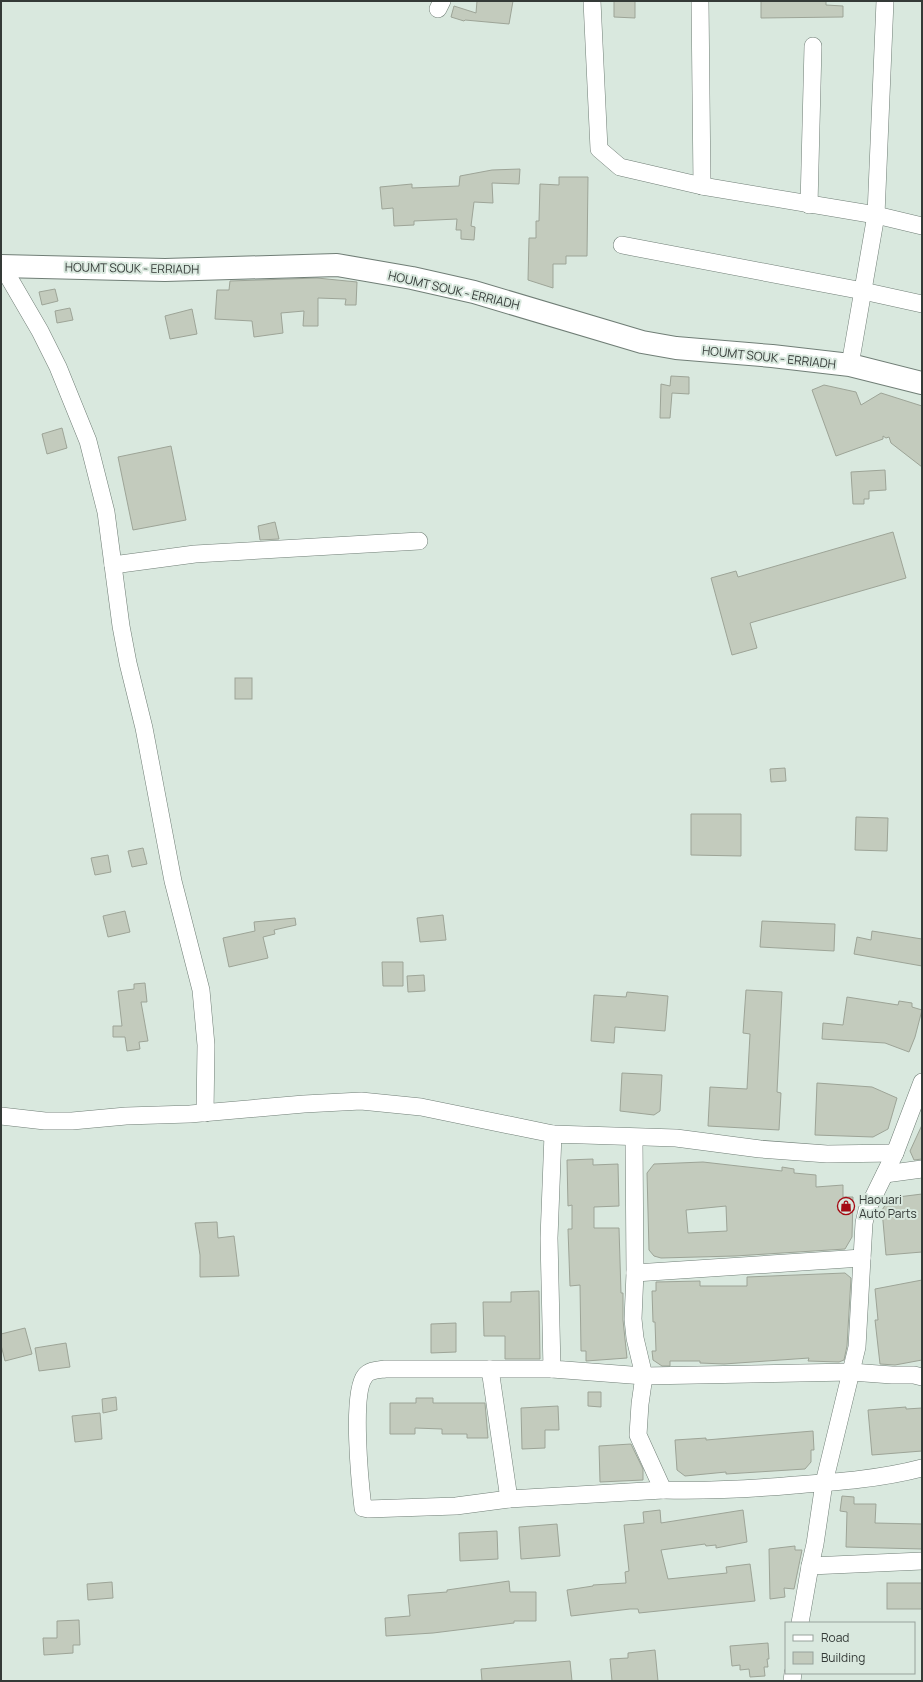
<svg xmlns="http://www.w3.org/2000/svg" width="923" height="1682" font-family="Manrope,sans-serif">
	<style>
		.building { fill: #c3cbbd; stroke: #9da497; fill-rule: evenodd }
		.lines { fill: none; stroke-linecap: round; stroke-linejoin: round }
		.street-casing { stroke: #707e76; stroke-width: 18 }
		.secondary-casing { stroke: #707e76; stroke-width: 24 }
		.street { stroke: #fff; stroke-width: 17 }
		.secondary { stroke: #fff; stroke-width: 22 }
		.labels { text-anchor: middle; dominant-baseline: central; stroke-width: 4; stroke-linejoin: round; paint-order: stroke }
		.street-label { font-size: 12px; fill: #343a37; stroke: #d9e8de }
		.poi-label { font-size: 12px; fill: #343a37; stroke: #d9e8de; text-anchor: start }
	</style>
	<rect width="100%" height="100%" fill="#d9e8de"/>
	<!-- building -->
	<g class="building">
		<path d="M477 1H513L509 24 465 20 464 21 451 17 454 6 476 13Z"/>
		<path d="M614 1H635V18L614 17Z"/>
		<path d="M761 1H826V5L843 6V17L761 18Z"/>
		<path d="M520 169 519 184 492 183 493 203 474 202 471 226 475 227 474 240 461 239V230H456L457 219 414 221V225L394 226 393 208 382 209 380 187 412 184V188L459 186 460 176 492 170Z"/>
		<path d="M559 177H588L587 256H566V264H553V288L528 280 529 238H536V221H539L540 184 559 185Z"/>
		<path d="M317 278 357 282 356 305H345L346 299 318 298V326H303L304 311 281 313 283 333 254 337 252 321 215 319 217 290H229L230 281Z"/>
		<path d="M55 289 58 301 42 305 39 292Z"/>
		<path d="M70 308 73 320 57 323 55 311Z"/>
		<path d="M192 309 197 334 170 339 165 316Z"/>
		<path d="M671 376 689 377V394L672 393 670 418H660L661 384 670 386Z"/>
		<path d="M824 385 856 392 861 405 881 393 922 406V467L891 443 889 437 886 438 883 436V439L836 456 812 390Z"/>
		<path d="M62 428 67 448 47 454 42 434Z"/>
		<path d="M171 446 186 520 133 530 118 457Z"/>
		<path d="M885 470 886 490 869 491V499H864V504H853L851 472Z"/>
		<path d="M275 522 279 539 260 540 258 526Z"/>
		<path d="M893 532 906 578 750 623 757 648 732 655 711 578 736 571 738 577Z"/>
		<rect x="235" y="678" width="17" height="21"/>
		<path d="M785 768 786 781 771 782 770 769Z"/>
		<path d="M691 814H741V856L691 855Z"/>
		<path d="M856 817 888 818 887 851 855 850Z"/>
		<path d="M143 848 147 864 132 867 128 851Z"/>
		<path d="M108 855 111 872 95 875 91 858Z"/>
		<path d="M125 911 130 932 108 937 103 916Z"/>
		<path d="M443 915 446 940 420 942 417 918Z"/>
		<path d="M295 918 296 925 274 930 275 934 263 937 268 958 229 967 223 938 255 931 254 922Z"/>
		<path d="M762 921 835 924 834 951 760 947Z"/>
		<path d="M872 931 922 939V966L854 954 857 937 871 940Z"/>
		<path d="M382 962H403V986H383Z"/>
		<path d="M424 975 425 991 408 992 407 976Z"/>
		<path d="M145 983 147 1002H141L148 1041 139 1042 140 1049 127 1051 125 1037H113V1026H122L118 991 134 989V984Z"/>
		<path d="M746 990 782 992 777 1092 781 1093 779 1130 708 1126 710 1087 747 1089 750 1034 743 1033Z"/>
		<path d="M627 992 668 996 665 1031 615 1027 614 1043 591 1041 594 995 626 997Z"/>
		<path d="M847 997 898 1005 899 1001 912 1003V1007L922 1010 915 1037 909 1052 885 1043 822 1039 823 1023 843 1025Z"/>
		<path d="M622 1073 662 1075 660 1111 654 1115 620 1111Z"/>
		<path d="M817 1083 872 1087 897 1098 888 1129 873 1137 815 1135Z"/>
		<path d="M922 1125V1159L914 1160 910 1151Z"/>
		<path d="M593 1159V1165L618 1164 619 1206 594 1207V1228H619L621 1293H623V1320L627 1358 586 1361V1351H581L580 1285 570 1286 568 1229H572V1205L568 1206 567 1160Z"/>
		<path d="M703 1162 782 1171V1167L794 1169V1173L816 1175V1187L843 1185V1197H853L852 1237 845 1249 735 1256 661 1258 654 1256 649 1250 647 1173 654 1164ZM726 1206 727 1231 688 1233 686 1210Z"/>
		<path d="M922 1194V1252L886 1255 882 1210 890 1198Z"/>
		<path d="M217 1222 218 1238 234 1236 239 1276 200 1277V1255L195 1223Z"/>
		<path d="M845 1273 851 1278 847 1346 844 1360 839 1362 808 1361 809 1358 724 1364 700 1363V1361H670V1366H662L653 1360 652 1351H656L655 1322H653L652 1291H656V1282L700 1281V1286H747V1277Z"/>
		<path d="M922 1280V1360L895 1365 880 1364 875 1320H878L875 1289Z"/>
		<path d="M539 1291 540 1359H505V1336H484L483 1302H511V1292Z"/>
		<path d="M456 1323V1352L431 1353V1324Z"/>
		<path d="M25 1328 32 1354 5 1361 1 1345V1334Z"/>
		<path d="M66 1343 70 1367 39 1371 35 1348Z"/>
		<path d="M588 1392H601V1407L588 1406Z"/>
		<path d="M116 1397 117 1410 103 1413 102 1399Z"/>
		<path d="M416 1398H433V1403H485L488 1438H467V1434H442V1429L415 1428V1434H390V1403H416Z"/>
		<path d="M558 1406 559 1430H545V1448L522 1449 521 1408Z"/>
		<path d="M906 1407V1409L922 1408V1451L872 1455 868 1410Z"/>
		<path d="M100 1413 102 1439 75 1442 72 1416Z"/>
		<path d="M813 1431 814 1450H811V1462L805 1469 726 1474V1472L685 1476 677 1470 675 1440 706 1438V1440Z"/>
		<path d="M631 1444 643 1469V1480L600 1482 599 1446Z"/>
		<path d="M842 1496 854 1497V1504H876L875 1523 922 1524V1549L846 1547 847 1512 840 1511Z"/>
		<path d="M660 1510 661 1523 743 1510 747 1542 716 1548V1545L706 1546 705 1544 661 1550 668 1579 727 1573 726 1567 750 1564 755 1601 639 1613 638 1609H630L571 1616 567 1590 593 1586V1585L626 1583 625 1572 629 1571 624 1525 644 1523 643 1512Z"/>
		<path d="M557 1524 560 1556 521 1559 519 1527Z"/>
		<path d="M497 1531 498 1559 460 1561 459 1533Z"/>
		<path d="M795 1546V1550H802L794 1589 784 1588 785 1597 770 1599 769 1549Z"/>
		<path d="M509 1581 510 1592H536V1621H514V1623L433 1633 386 1636 385 1618 410 1616 408 1595 447 1592V1590Z"/>
		<path d="M112 1582 113 1598 88 1600 87 1584Z"/>
		<rect x="887" y="1583" width="35" height="26"/>
		<path d="M79 1620 80 1645H73V1653L44 1655 43 1638H57V1621Z"/>
		<path d="M768 1643 769 1659H767L768 1667H764L765 1676 750 1677 749 1669 740 1670V1665L732 1666 730 1646Z"/>
		<path d="M655 1650 658 1681H612L610 1659 628 1658V1653Z"/>
		<path d="M570 1661 572 1681H482L481 1669Z"/>
	</g>
	<g class="lines">
		<!-- street casing -->
		<g class="street-casing">
			<g id="street">
				<path d="M592 1 599 149 620 167 702 186 876 215 922 226"/>
				<path d="M700 1 702 186"/>
				<path d="M438 9 442 1"/>
				<path d="M809 205 813 46"/>
				<path d="M622 245 863 291 922 304"/>
				<path d="M1 264 40 331 58 367 88 441 106 512 121 626 128 663 144 728 173 881 201 990 206 1045 205 1113"/>
				<path d="M850 365 876 215 885 1"/>
				<path d="M113 565 195 554 419 541"/>
				<path d="M1 1116 45 1121H72L126 1116 190 1114 304 1104 361 1101 421 1107 553 1134"/>
				<path d="M634 1138 635 1273 633 1319 635 1338 644 1376 640 1404 638 1435 663 1490C707 1491 751 1489 795 1485 837 1482 880 1479 922 1468"/>
				<path d="M895 1153 827 1154 760 1149 676 1138 553 1134 549 1238 552 1369 644 1376 851 1372 892 1375H914L922 1377"/>
				<path d="M885 1174 922 1169"/>
				<path d="M635 1273 862 1258"/>
				<path d="M490 1369 509 1499"/>
				<path d="M552 1369H385C378 1370 369 1370 365 1376 351 1393 360 1483 363 1508L368 1509 456 1506 509 1499 663 1490"/>
				<path d="M810 1566 922 1561"/>
				<path d="M800 1623 810 1566 815 1544 824 1483 857 1347 864 1223 867 1210 895 1153 922 1082"/>
				<path d="M792 1681 793 1673"/>
			</g>
		</g>
		<!-- secondary casing -->
		<g class="secondary-casing">
			<path id="secondary" d="M1 266 165 270 337 265 412 278 474 292 642 342 676 348 772 356 850 365 922 383"/>
		</g>
		<!-- street -->
		<use href="#street" class="street"/>
		<!-- secondary -->
		<use href="#secondary" class="secondary"/>
	</g>
	<!-- icons -->
	<defs>
		<g id="shop-ring" transform="scale(0.9)"><circle r="9.5" fill="#d9e8de" stroke="#a40b14" stroke-width="1.5"/><path d="M-5-2.5h2.3a2.7 3.5 0 0 1 5.4 0H5L5.5 6h-11ZM-1.5-2.5h3a1.5 2.3 0 0 0-3 0Z" fill="#a40b14"/></g>
	</defs>
	<g fill-rule="evenodd">
		<use href="#shop-ring" x="846" y="1206"/>
	</g>
	<g class="labels">
		<!-- street labels -->
		<g class="street-label">
			<text transform="translate(132 268) rotate(1)">HOUMT SOUK - ERRIADH</text>
			<text transform="translate(454 290) rotate(13)">HOUMT SOUK - ERRIADH</text>
			<text transform="translate(769 357) rotate(6)">HOUMT SOUK - ERRIADH</text>
		</g>
		<!-- poi labels -->
		<g class="poi-label">
			<text x="859" y="1199">Haouari<tspan x="859" dy="14">Auto Parts</tspan></text>
		</g>
	</g>
	<!-- border -->
	<rect width="923" height="1682" fill="none" stroke="#343a37" stroke-width="4"/>
	<!-- legend -->
	<rect x="785" y="1622" width="130" height="52" fill="#d9e8de" stroke="#97a29b"/>
	<rect x="793" y="1635" width="20" height="6" fill="#ffffff" stroke="#97a29b"/>
	<text x="821" y="1642" font-size="12" fill="#343a37">Road</text>
	<rect x="793" y="1652" width="20" height="12" fill="#c3cbbd" stroke="#97a29b"/>
	<text x="821" y="1662" font-size="12" fill="#343a37">Building</text>
</svg>
